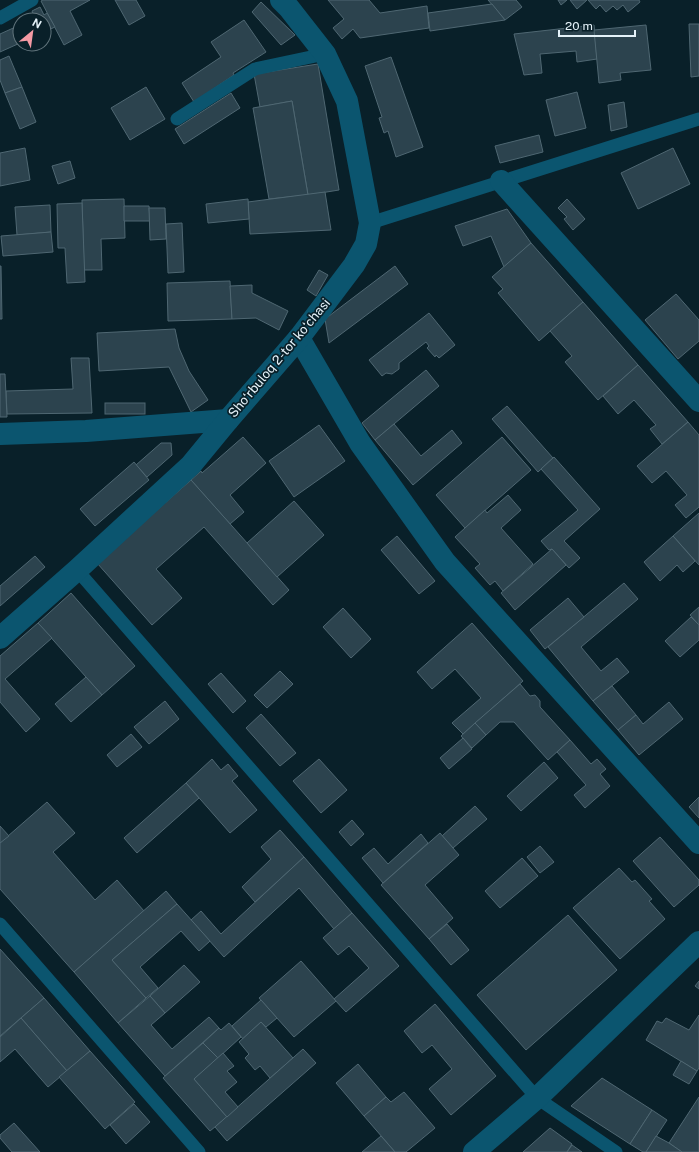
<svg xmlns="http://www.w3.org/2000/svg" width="699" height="1152" font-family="'Public Sans',sans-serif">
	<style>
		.building { fill: #2c434e; stroke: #4f6772 }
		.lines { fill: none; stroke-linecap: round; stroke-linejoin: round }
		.lane { stroke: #0b556f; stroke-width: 13 }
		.street { stroke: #0b556f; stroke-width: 22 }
		.labels { text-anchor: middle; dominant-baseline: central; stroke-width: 3.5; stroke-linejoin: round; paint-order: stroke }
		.street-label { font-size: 13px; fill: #e5f2f9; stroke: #092029 }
	</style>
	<rect width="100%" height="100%" fill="#092029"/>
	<!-- building -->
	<g class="building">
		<path d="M43 0H90L70 11 82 35 64 45 41 1Z"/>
		<path d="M115 0H136L145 16 129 25Z"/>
		<path d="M328 0H369L380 13 427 6 429 28 360 38 353 29 342 39 333 28 344 19Z"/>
		<path d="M488 0H516L522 7 505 20Z"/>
		<path d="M558 0H567L561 5Z"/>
		<path d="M570 0H587L577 9Z"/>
		<path d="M588 0H639L640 2 628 12 623 5 617 10 613 6 606 12 600 5 596 9Z"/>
		<path d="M261 2 295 35 281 45 252 12Z"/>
		<path d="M492 4 505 20 430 31 428 13Z"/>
		<path d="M40 7 44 15 47 13 55 27 44 32V20H31L35 18 32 11Z"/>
		<path d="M244 20 266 52 233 73 234 75 194 102 182 83 221 57 211 42Z"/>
		<path d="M689 24H699V76L691 77Z"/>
		<path d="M20 25V43L0 52V34Z"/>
		<path d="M594 25 597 59 577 62 576 51 540 54 542 73 524 75 514 34Z"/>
		<path d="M646 25 651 70 620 73 621 80 599 83 594 30Z"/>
		<path d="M9 56 22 87 5 93 0 80V60Z"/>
		<path d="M391 57 423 147 396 157 388 131 384 133 379 118 382 117 365 66Z"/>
		<path d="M318 64 339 190 308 195 292 101 260 107 254 74Z"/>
		<path d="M22 87 36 122 20 129 5 93Z"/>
		<path d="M146 87 165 119 130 140 111 108Z"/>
		<path d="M577 92 586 128 555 136 546 100Z"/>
		<path d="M231 93 240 108 184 144 175 129Z"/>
		<path d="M292 101 308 195 269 199 253 108Z"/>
		<path d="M624 102 627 127 611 131 608 105Z"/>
		<path d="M539 135 543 152 500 163 495 146Z"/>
		<path d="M25 148 30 180 0 186V153Z"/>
		<path d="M673 148 690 184 638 209 621 173Z"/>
		<path d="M70 161 75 178 58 184 52 166Z"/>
		<path d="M325 192 331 230 250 234 248 202Z"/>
		<path d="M124 199 125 238 101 239 102 270H84L82 200Z"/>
		<path d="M248 199 249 219 208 223 206 204Z"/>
		<path d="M567 199 585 219 573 230 564 219 567 217 558 208Z"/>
		<path d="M82 203 85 282 67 283 65 248H58L57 204Z"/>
		<path d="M50 205 51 232 17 235 15 207Z"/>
		<path d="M124 206H149L150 221H124Z"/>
		<path d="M149 208H165L166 239 150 240Z"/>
		<path d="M507 209 531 243 504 267 491 236 463 246 455 226Z"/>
		<path d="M182 223 184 272 168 273 166 224Z"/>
		<path d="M51 232 53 252 3 256 1 236Z"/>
		<path d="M531 243 583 302 539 341 498 293 503 289 492 277Z"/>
		<path d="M0 266H1L2 319H0Z"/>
		<path d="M395 266 408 284 329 343 325 319Z"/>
		<path d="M319 270 328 275 316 296 307 290Z"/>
		<path d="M230 281 232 319 168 321 167 283Z"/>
		<path d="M252 285V293L288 311 279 330 256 318 232 319 230 286Z"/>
		<path d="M676 294 699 320V341L678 359 645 320Z"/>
		<path d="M583 302 638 365 598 400 565 362 572 356 550 331Z"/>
		<path d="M429 313 455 345 439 358 436 355 435 357 427 348 429 346 426 342 399 363V369L392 374 386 373 382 376 369 360Z"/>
		<path d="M175 329 179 348 189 371 208 400 191 412 169 367 99 371 97 333Z"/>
		<path d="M71 358H89L92 413 7 414 6 391 73 389Z"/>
		<path d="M638 365 688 422 662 444 650 429 656 425 634 400 618 414 603 396Z"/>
		<path d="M426 370 439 386 375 440 362 423Z"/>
		<path d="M0 374H5L7 417H0Z"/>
		<rect x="105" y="403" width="40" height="11"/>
		<path d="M507 406 553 458 538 472 492 419Z"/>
		<path d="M688 422 699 435V507L686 518 675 505 687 495 666 471 652 483 637 466Z"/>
		<path d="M394 424 421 456 452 430 462 443 413 485 375 440Z"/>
		<path d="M319 425 345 461 294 497 269 461Z"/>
		<path d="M243 437 266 463 230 495 244 512 230 524 191 480 201 471 202 473Z"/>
		<path d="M502 437 531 470 465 528 436 495Z"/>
		<path d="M161 443H171L172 455 147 477 136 465Z"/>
		<path d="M554 457 600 509 564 541 580 558 569 568 552 549 549 550 541 541 578 510 541 469Z"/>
		<path d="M134 462 149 480 95 526 80 509Z"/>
		<path d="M191 480 289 590 273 605 204 527 156 569 182 598 152 625 97 563Z"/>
		<path d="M508 495 521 510 501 528 533 564 503 591 495 581 490 585 475 568 480 564 455 537 485 510 487 513Z"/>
		<path d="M294 501 324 535 277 577 247 543Z"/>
		<path d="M699 513V565L673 536Z"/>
		<path d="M397 536 435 581 419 594 381 550Z"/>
		<path d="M673 536 695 561 683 572 677 565 660 581 644 562Z"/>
		<path d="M552 549 566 565 515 610 501 593Z"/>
		<path d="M35 556 45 567 0 606V586Z"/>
		<path d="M624 583 638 599 581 647 601 671 617 658 629 672 593 701 548 647Z"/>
		<path d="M71 593 135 666 102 695 38 623Z"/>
		<path d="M568 598 584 617 545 649 530 630Z"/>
		<path d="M699 607V625L690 615Z"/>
		<path d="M343 608 371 639 351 658 323 627Z"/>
		<path d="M691 617 699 625V640L680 657 665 641Z"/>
		<path d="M38 623 52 638 5 679 40 719 26 732 0 702V656Z"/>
		<path d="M472 623 523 681 463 734 452 723 481 698 455 669 432 689 417 672Z"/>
		<path d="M280 671 293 684 267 708 254 695Z"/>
		<path d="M221 673 246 701 233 713 208 684Z"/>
		<path d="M86 677 102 695 71 722 55 704Z"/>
		<path d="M520 684 530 696 535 695 540 701V707L570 740 548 760 514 722H500L486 735 475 723Z"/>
		<path d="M612 686 636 715 618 730 593 701Z"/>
		<path d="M165 701 179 719 149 744 134 727Z"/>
		<path d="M669 702 683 719 639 755 618 730 636 715 643 724Z"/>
		<path d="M261 714 296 753 280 766 246 728Z"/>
		<path d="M475 723 486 735 472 748 461 736Z"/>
		<path d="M131 734 142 747 117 767 107 755Z"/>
		<path d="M463 738 472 749 449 769 440 758Z"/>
		<path d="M570 740 591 764 597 759 606 769 600 774 610 786 585 808 574 795 586 785 557 752Z"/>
		<path d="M212 759 221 770 228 764 238 776 232 781 257 810 230 833 186 783Z"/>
		<path d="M319 759 347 790 321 813 293 781Z"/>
		<path d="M544 762 558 778 521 811 507 796Z"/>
		<path d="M186 783 199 798 137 853 124 838Z"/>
		<path d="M699 797V818L689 807Z"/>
		<path d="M47 802 75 833 53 852 95 900 117 880 144 911 74 972 0 889V843Z"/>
		<path d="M475 806 487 819 453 848 442 836Z"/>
		<path d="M352 820 364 834 351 846 339 832Z"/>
		<path d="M0 826 9 836 0 843Z"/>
		<path d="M280 830 304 857 255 902 242 887 271 859 261 847Z"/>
		<path d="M440 833 459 855 425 885 453 918 429 939 381 885Z"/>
		<path d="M421 834 428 843 383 883 362 858 374 848 388 864Z"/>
		<path d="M660 837 699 880V885L674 907 633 861Z"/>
		<path d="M540 846 554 862 540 873 527 857Z"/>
		<path d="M304 857 352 913 334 929 299 888 224 957 191 920 201 911 221 934Z"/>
		<path d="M522 858 538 876 500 908 485 891Z"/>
		<path d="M619 868 632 882 635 880 652 899 649 901 665 919 620 959 573 908Z"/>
		<path d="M166 891 177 904 112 960 146 998 118 1023 74 972Z"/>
		<path d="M177 904 210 941 199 951 181 931 140 967 158 988 146 998 112 960Z"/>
		<path d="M352 913 399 966 346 1012 334 999 369 968 349 946 338 955 323 938Z"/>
		<path d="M568 915 617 970 526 1050 477 995Z"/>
		<path d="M447 924 469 950 451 965 429 939Z"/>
		<path d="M0 949 44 998 0 1036Z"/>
		<path d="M301 961 336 1001 294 1037 259 998Z"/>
		<path d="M184 965 200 982 165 1013 150 996Z"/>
		<path d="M699 981V989L695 986Z"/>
		<path d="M150 996 165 1013 151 1025 172 1049 209 1017 219 1028 165 1076 118 1023Z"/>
		<path d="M44 998 90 1051 67 1071 21 1018Z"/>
		<path d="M261 1000 277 1018 266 1027 261 1022 243 1039 232 1026Z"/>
		<path d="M435 1004 496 1076 451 1115 429 1089 452 1069 432 1045 422 1053 404 1031Z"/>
		<path d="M699 1015V1068L697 1071 646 1040 657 1021 662 1023 666 1018 689 1030Z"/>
		<path d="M21 1018 67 1071 48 1087 15 1049 0 1062V1037Z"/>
		<path d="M261 1022 293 1058 270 1078 260 1066 255 1070 245 1058 249 1054 239 1042Z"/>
		<path d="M229 1023 241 1037 218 1058 203 1043 219 1028 221 1030Z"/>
		<path d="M203 1043 218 1058 194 1079 227 1117 210 1131 163 1078Z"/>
		<path d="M303 1049 316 1063 227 1141 215 1127Z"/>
		<path d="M90 1051 135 1102 105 1129 59 1077Z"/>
		<path d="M223 1053 234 1066 227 1071 237 1082 225 1092 238 1107 227 1117 194 1079Z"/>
		<path d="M681 1061 697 1071 689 1084 673 1075Z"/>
		<path d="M358 1064 386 1097 364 1116 336 1083Z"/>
		<path d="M602 1078 652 1110 630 1144 571 1106Z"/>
		<path d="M404 1092 435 1128 406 1152H395L364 1116 386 1097 391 1102Z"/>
		<path d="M699 1097V1152H682L669 1143Z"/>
		<path d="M134 1104 150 1122 126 1144 110 1125Z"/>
		<path d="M652 1110 667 1120 646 1152H643L630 1144Z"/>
		<path d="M14 1123 40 1152H12L0 1138V1135Z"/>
		<path d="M550 1128 572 1144 567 1152H523Z"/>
		<path d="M381 1136 395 1152H362Z"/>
		<path d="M656 1136 669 1143 682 1152H646Z"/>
		<path d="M572 1145 582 1152H567Z"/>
	</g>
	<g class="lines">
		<!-- lane -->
		<g class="lane">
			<path d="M0 18 32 0"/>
			<path d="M177 119 255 69 325 54"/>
			<path d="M370 223 699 119"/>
			<path d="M77 570 537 1098 616 1152"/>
			<path d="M0 924 199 1152"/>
		</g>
		<!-- street -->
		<g class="street">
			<path d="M501 181 699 401"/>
			<path d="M299 338 360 443 445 562 699 843"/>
			<path d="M0 434 86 431 228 420"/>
			<path d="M0 638 77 570 191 465 228 420 299 338 354 265 366 244 370 223 347 101 325 54 289 8 281 0"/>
			<path d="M474 1152 537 1098 699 942"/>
		</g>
	</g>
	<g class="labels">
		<!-- street labels -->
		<g class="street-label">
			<text transform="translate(279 358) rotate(-50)">Shoʻrbuloq 2-tor koʻchasi</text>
		</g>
	</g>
	<!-- north arrow -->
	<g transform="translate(32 32) rotate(29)"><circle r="19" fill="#092029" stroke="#61747c"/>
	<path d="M0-3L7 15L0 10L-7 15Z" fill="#f49aa4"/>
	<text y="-6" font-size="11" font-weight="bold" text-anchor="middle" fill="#e5f2f9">N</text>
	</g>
	<!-- scale -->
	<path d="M559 30v6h76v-6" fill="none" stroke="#e5f2f9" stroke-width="2"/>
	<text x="565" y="30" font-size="12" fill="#e5f2f9" stroke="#092029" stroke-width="3" paint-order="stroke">20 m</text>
</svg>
